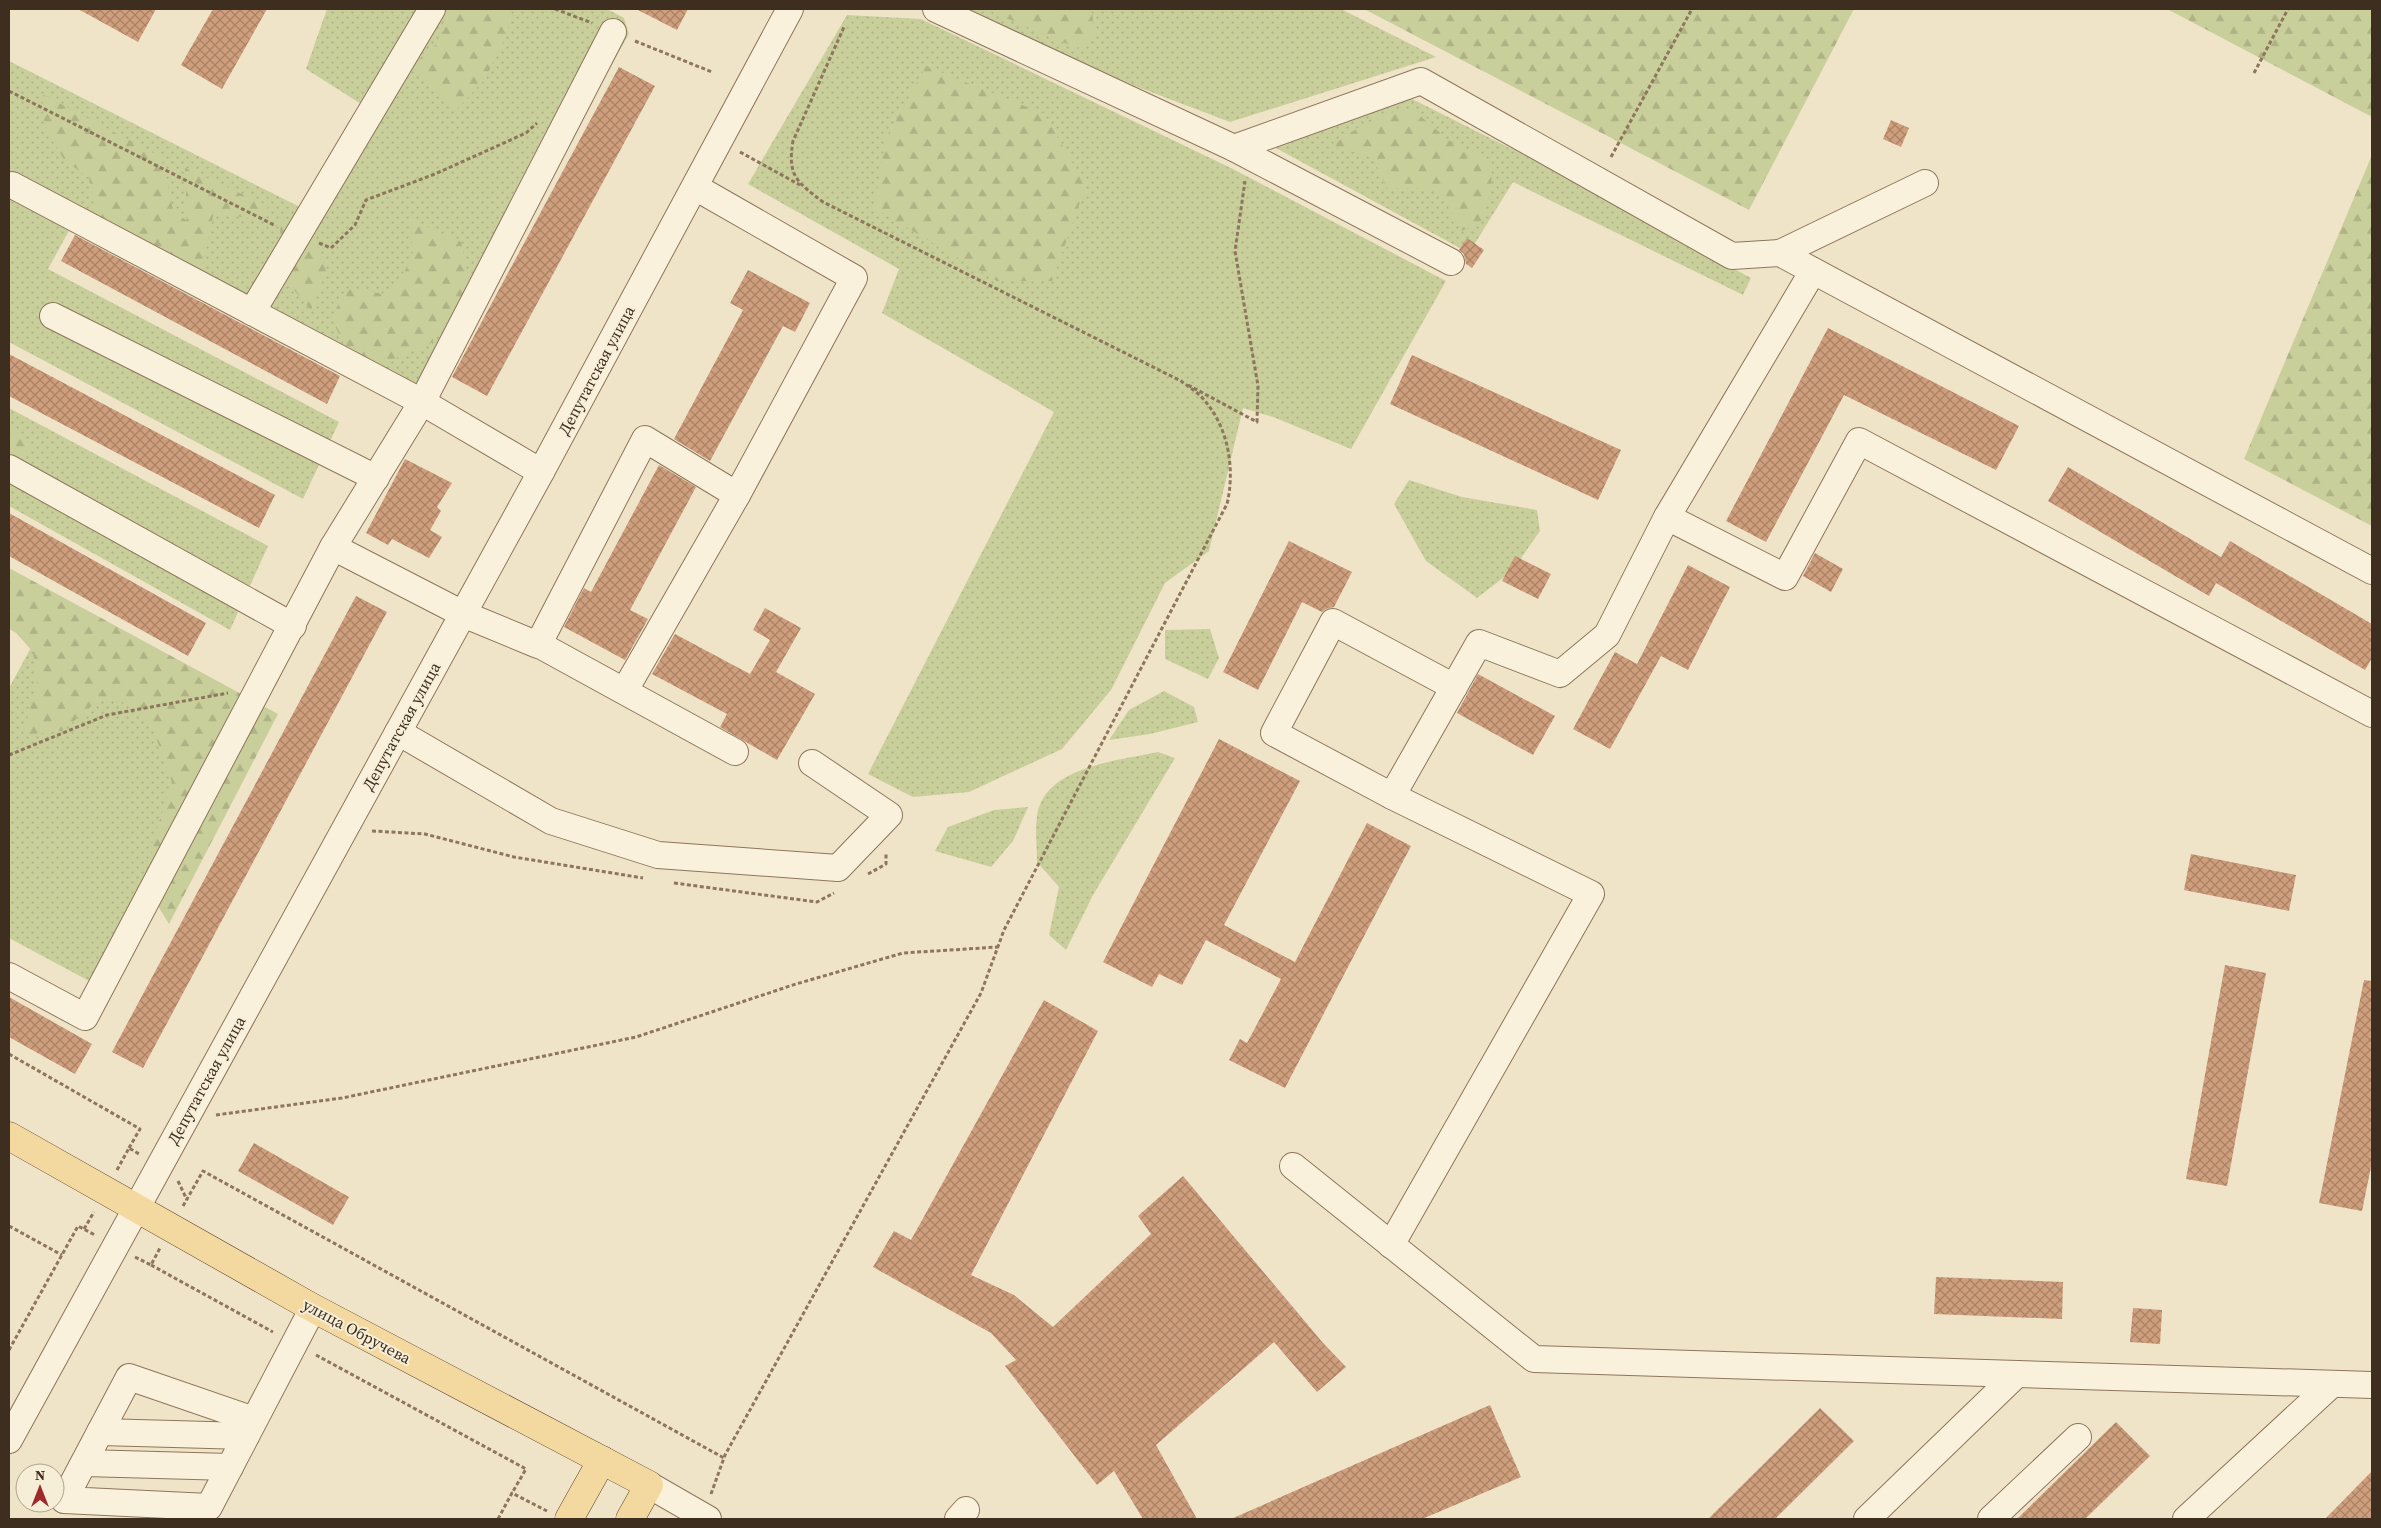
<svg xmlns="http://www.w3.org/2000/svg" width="2381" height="1528" font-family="'Source Serif 4',serif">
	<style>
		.grass { fill: url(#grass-dots) }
		.forest { fill: url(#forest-firs) }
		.building { fill: url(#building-cross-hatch) }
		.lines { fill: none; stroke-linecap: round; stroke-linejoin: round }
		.minor-casing { stroke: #8d765c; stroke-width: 28 }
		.major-casing { stroke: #5b4430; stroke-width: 29 }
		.path { stroke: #8d765c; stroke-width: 3; stroke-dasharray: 4 2.5; stroke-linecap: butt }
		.minor { stroke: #faf1dc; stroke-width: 26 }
		.major { stroke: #f3d9a0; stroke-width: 28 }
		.labels { text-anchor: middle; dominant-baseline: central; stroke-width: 4; stroke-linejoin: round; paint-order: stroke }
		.street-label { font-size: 16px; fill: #3d2e20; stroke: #f7eed8 }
	</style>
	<defs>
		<pattern id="grass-dots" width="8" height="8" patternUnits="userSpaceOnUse" patternTransform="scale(1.25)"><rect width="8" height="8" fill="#c9cf9b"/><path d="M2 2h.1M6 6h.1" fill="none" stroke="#aeb285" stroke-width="1.8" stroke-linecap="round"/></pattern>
		<pattern id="forest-firs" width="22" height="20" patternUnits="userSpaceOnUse" patternTransform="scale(1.25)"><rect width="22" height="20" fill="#c9cf9b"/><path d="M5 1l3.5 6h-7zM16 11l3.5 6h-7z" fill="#aeb285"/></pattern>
		<pattern id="building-cross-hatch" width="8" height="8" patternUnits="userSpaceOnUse" patternTransform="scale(1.25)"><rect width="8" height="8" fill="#cf9f7d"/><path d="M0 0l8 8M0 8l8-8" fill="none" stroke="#a98266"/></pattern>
	</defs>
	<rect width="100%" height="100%" fill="#f0e4c8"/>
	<!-- grass -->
	<g class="grass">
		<path d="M327 9H607L624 18 629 34 422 402 77 216 48 269 339 422 303 499 9 342V61L310 212 369 109 306 69Z"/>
		<path d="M965 9H1341L1436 57 1230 122 1135 86Z"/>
		<path d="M847 15 921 19 1231 168 1446 281 1351 449 1273 417 1243 408 1209 551 1165 583 1111 690 1062 749 969 792 913 797 868 774 1054 412 882 313 899 269 748 184Z"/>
		<path d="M1404 95 1522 154 1751 278 1743 295 1513 182 1469 253 1274 147Z"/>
		<path d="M9 408 268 546 230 630 9 506Z"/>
		<path d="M1409 480 1462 497 1537 510 1540 531 1512 571 1477 598 1426 561 1394 504Z"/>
		<path d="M9 588 235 710 89 981 9 938V688L34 642 9 629Z"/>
		<path d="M1210 629 1219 658 1208 679 1165 659V630Z"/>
		<path d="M1164 691 1194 707 1198 722 1150 734 1109 740 1129 710Z"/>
		<path d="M1158 752 1175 758 1093 895 1066 950 1049 935 1059 887 1037 862C1037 847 1035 831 1037 816 1044 766 1118 761 1158 752Z"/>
		<path d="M1028 807 1013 841 991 867 935 851 948 827 994 810Z"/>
	</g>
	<!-- forest -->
	<g class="forest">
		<path d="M446 9H512L507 34 485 79 457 109 412 65 441 40Z"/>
		<path d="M985 9H1092L1094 36 1077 48Z"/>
		<path d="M1364 9H1854L1749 210Z"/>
		<path d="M2167 9H2372V117Z"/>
		<path d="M926 66 1044 114 1086 186 1052 281H997L874 208 886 138Z"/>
		<path d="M42 94 161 157 174 214 187 220 185 168 268 206 263 221 214 212 201 272 95 214 89 178 64 160 44 123Z"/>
		<path d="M1412 109 1450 141 1492 161 1491 190 1481 221 1462 231 1438 189 1387 188 1373 158 1331 146 1377 115Z"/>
		<path d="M2372 155V526L2244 459Z"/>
		<path d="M411 220 461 242 473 300 430 344 374 367 345 346 331 318 349 288 389 295 413 258Z"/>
		<path d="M281 221 311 228 326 271 311 310 277 270Z"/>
		<path d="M9 425 35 448 9 470Z"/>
		<path d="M9 568 278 714 169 924 153 898 152 844 172 782 153 729 126 703 100 699 62 731 23 735 37 684 33 652 9 625Z"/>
	</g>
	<!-- building -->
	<g class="building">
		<path d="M78 9H156L138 42Z"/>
		<path d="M213 9H267L222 89 181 65Z"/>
		<path d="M636 9H688L677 30Z"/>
		<path d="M619 67 655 86 487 396 452 377Z"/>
		<path d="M1891 120 1909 128 1901 147 1883 139Z"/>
		<path d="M75 235 340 376 327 404 61 261Z"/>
		<path d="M1467 238 1484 250 1472 268 1466 264 1464 254 1459 250Z"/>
		<path d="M748 270 810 303 795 332 783 326 710 461 674 439 743 310 730 303Z"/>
		<path d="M1828 328 2019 426 1996 470 1844 395 1766 542 1726 521Z"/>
		<path d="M9 354 275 495 259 528 9 396Z"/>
		<path d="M1412 355 1621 450 1598 500 1390 404Z"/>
		<path d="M405 459 452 483 437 507 441 511 430 530 442 537 429 558 392 539 388 545 366 533Z"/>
		<path d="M659 465 696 487 630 610 648 619 625 660 564 627 584 588 591 592Z"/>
		<path d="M2068 467 2221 557 2230 541 2372 624V658L2365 670 2216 583 2209 596 2048 501Z"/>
		<path d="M9 513 206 623 188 656 9 556Z"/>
		<path d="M1289 541 1352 572 1334 607 1326 609 1322 612 1302 602 1258 690 1223 672Z"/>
		<path d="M1815 553 1843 569 1831 592 1803 576Z"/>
		<path d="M1515 556 1551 574 1538 599 1502 581Z"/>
		<path d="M1688 565 1730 587 1688 670 1661 656 1610 749 1573 729 1615 652 1637 664Z"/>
		<path d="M356 596 387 612 143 1068 112 1052Z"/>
		<path d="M765 608 801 628 776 672 815 694 777 760 720 727 727 714 652 674 675 634 750 674 770 640 753 630Z"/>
		<path d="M1478 674 1555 716 1533 755 1457 713Z"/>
		<path d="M1219 739 1300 781 1224 925 1295 962 1367 823 1411 846 1285 1088 1229 1060 1240 1039 1247 1043 1281 979 1206 940 1182 985 1159 974 1152 987 1103 962Z"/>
		<path d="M2191 854 2296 875 2289 911 2184 890Z"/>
		<path d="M2225 965 2266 973 2227 1186 2186 1179Z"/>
		<path d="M2364 980 2372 981V1162L2362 1211 2319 1203Z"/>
		<path d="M9 997 92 1044 75 1074 9 1037Z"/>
		<path d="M1044 1000 1098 1031 971 1275 1014 1295 1053 1327 1151 1234 1138 1216 1183 1176 1323 1343 1346 1367 1317 1392 1274 1342 1156 1445 1197 1519H1143L1114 1471 1097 1485 1005 1366 1016 1360 991 1333 873 1267 894 1231 911 1240Z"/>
		<path d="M254 1143 349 1197 333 1225 238 1171Z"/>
		<path d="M1936 1277 2063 1282 2062 1319 1934 1314Z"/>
		<path d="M2133 1308 2162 1310 2160 1344 2130 1342Z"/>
		<path d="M1490 1405 1521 1477 1422 1519H1231Z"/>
		<path d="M1820 1408 1854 1441 1775 1519H1708Z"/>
		<path d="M2116 1422 2150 1456 2085 1519H2017Z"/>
		<path d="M2372 1471V1519H2325Z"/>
	</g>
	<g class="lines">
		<!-- minor casing -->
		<g class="minor-casing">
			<g id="minor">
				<path d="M936 9 1234 148 1451 262"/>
				<path d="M1234 148 1421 81 1732 256 1780 253 2372 571"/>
				<path d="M12 185 422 402 613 32"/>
				<path d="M1780 253 1925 183"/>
				<path d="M1813 271 1667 517 1785 577 1859 441 2372 714"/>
				<path d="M252 312 432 9"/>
				<path d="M53 316 376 478"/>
				<path d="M9 468 293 626"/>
				<path d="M333 547 422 402 541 472"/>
				<path d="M538 644 735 752"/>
				<path d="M625 690 737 495"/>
				<path d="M398 732 551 821 658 855 838 868 889 815 812 763"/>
				<path d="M1392 796 1274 733 1333 622 1454 687"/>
				<path d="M9 976 85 1017 333 547 463 614 538 645 645 439 737 495 854 278 695 187"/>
				<path d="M1293 1166 1534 1359 2372 1385"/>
				<path d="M1391 1245 1591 894 1392 796 1479 643 1560 674 1607 635 1667 517"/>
				<path d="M254 1420 129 1377 64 1500 209 1507 313 1308"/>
				<path d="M100 1432 246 1436"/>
				<path d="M9 1440 541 472 790 9"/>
				<path d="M84 1463 230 1467"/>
				<path d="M649 1485 708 1519"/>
				<path d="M958 1519 966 1510"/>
				<path d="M1867 1519 2017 1374"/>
				<path d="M1991 1519 2078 1437"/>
				<path d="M2186 1519 2332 1384"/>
			</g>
		</g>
		<!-- major casing -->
		<g class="major-casing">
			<g id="major">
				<path d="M9 1136 313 1308 649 1485 630 1519"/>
				<path d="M569 1519 602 1460"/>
			</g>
		</g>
		<!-- path -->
		<g class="path">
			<path d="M555 9 592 23"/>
			<path d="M635 41 712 72"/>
			<path d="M2254 73 2288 9"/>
			<path d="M9 91 276 226"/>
			<path d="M740 152 800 185"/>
			<path d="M1611 157 1692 9"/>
			<path d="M319 243 331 248 355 225 366 200 435 174 526 133 537 123"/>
			<path d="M1188 385 1257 422 1258 386 1235 251 1245 181"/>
			<path d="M9 755 107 715 228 693"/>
			<path d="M372 831 425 834 514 857 643 878"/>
			<path d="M868 874 886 864V853"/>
			<path d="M674 883 817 902 834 893"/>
			<path d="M9 1054 140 1129 129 1148"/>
			<path d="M216 1115 342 1098 636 1037 796 984 903 953 998 947"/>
			<path d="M117 1170 129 1148 139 1154"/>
			<path d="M178 1181 187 1200"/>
			<path d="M183 1206 203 1171 724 1458"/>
			<path d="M9 1226 62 1255"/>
			<path d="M84 1229 94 1212"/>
			<path d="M135 1257 151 1265 160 1248"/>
			<path d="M151 1265 273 1332"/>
			<path d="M9 1350 78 1226 95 1235"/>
			<path d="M316 1355 526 1469 512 1493"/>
			<path d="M711 1494 725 1455 981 993 1004 930 1227 504C1235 470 1229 429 1205 401 1199 393 1189 387 1181 381L823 202C797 182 787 176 793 141L844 27"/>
			<path d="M498 1519 512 1493 547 1511"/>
		</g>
		<!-- minor -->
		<use href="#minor" class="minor"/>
		<!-- major -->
		<use href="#major" class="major"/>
	</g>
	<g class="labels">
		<!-- street labels -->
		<g class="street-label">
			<text transform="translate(596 370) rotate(-62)">Депутатская улица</text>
			<text transform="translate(401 726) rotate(-61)">Депутатская улица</text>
			<text transform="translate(206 1080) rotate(-61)">Депутатская улица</text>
			<text transform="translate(357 1331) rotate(28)">улица Обручева</text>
		</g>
	</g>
	<!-- border -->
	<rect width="2381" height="1528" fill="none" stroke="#3d2e20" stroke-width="20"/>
	<!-- north arrow -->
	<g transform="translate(40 1488)"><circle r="24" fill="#f7eed8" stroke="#ada18e"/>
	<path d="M0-4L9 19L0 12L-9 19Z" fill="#9e2a2b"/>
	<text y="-8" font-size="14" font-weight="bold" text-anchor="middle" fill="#3d2e20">N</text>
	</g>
</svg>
